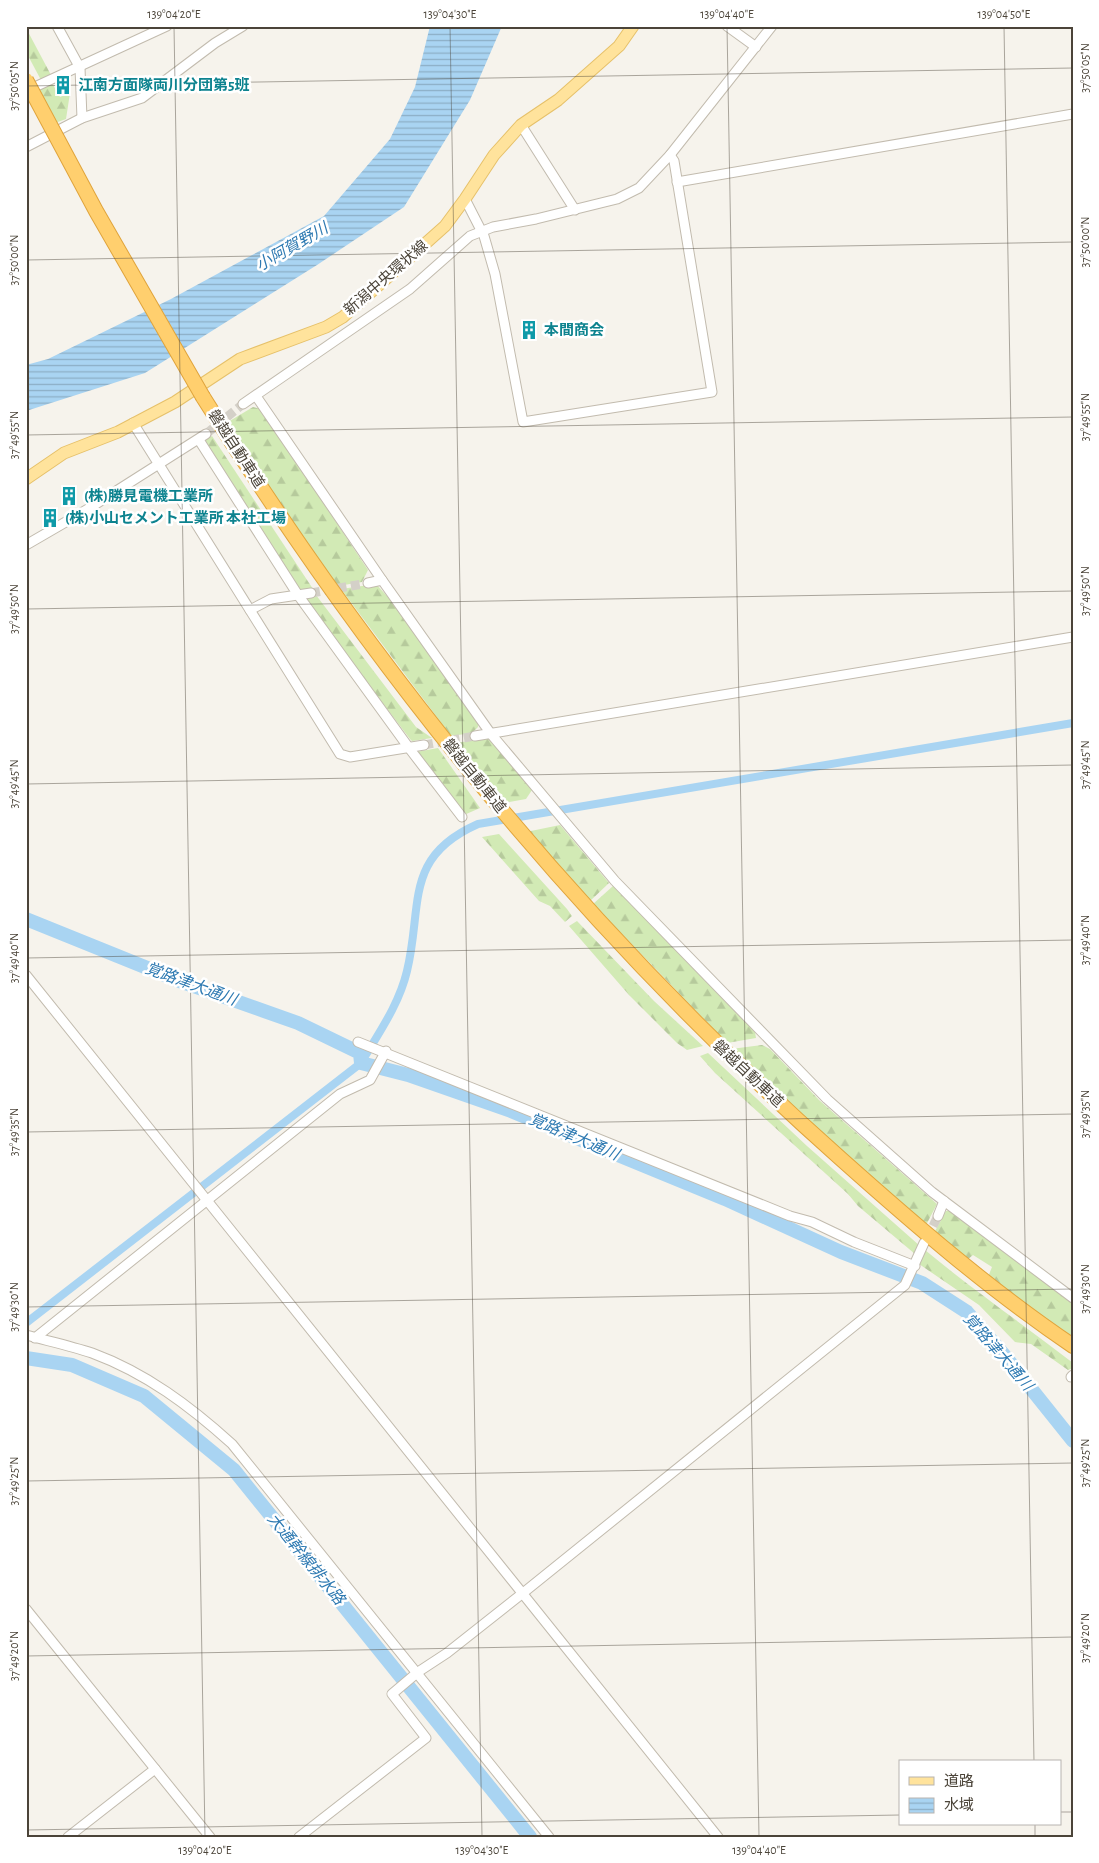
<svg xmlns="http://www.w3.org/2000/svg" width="1099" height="1863" font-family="'Alegreya Sans','Noto Sans JP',sans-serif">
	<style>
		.forest { fill: url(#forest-firs) }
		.water { fill: url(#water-rules) }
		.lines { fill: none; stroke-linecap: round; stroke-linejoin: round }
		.canal { stroke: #a9d4f2; stroke-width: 8 }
		.river { stroke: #a9d4f2; stroke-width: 14 }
		.minor-tunnel { stroke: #d4d0c8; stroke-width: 9; stroke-dasharray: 9 4.5; stroke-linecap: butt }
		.minor-casing { stroke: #c2bbae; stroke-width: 11 }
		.major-casing { stroke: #e6c16a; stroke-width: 13 }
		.highway-casing { stroke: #e0a43c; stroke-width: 16 }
		.minor { stroke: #fff; stroke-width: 9 }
		.major { stroke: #ffe39c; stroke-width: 11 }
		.highway { stroke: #ffcf6e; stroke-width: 14 }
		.highway-bridge-casing { stroke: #e0a43c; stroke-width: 16; stroke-linecap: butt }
		.highway-bridge { stroke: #ffcf6e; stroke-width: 14 }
		.ticks { fill: none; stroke: #4b4439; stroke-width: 1; stroke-opacity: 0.45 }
		.labels { text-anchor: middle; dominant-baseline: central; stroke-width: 5; stroke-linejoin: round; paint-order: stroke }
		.culture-label { font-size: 15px; font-weight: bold; fill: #0d838f; stroke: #fff; text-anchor: start }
		.street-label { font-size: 15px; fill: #4b4439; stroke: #fff }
		.water-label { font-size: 16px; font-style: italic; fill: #2e7ab2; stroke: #fff }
		.neatline { fill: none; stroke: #4b4439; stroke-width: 2 }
		.ticks-label { font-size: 12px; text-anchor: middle; fill: #4b4439 }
	</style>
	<defs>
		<pattern id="forest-firs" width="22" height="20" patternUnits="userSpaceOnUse" patternTransform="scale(1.25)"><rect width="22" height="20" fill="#d2eab5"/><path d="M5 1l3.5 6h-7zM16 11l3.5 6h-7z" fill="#b6ca9c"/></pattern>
		<pattern id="water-rules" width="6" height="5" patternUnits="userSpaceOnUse" patternTransform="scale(1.25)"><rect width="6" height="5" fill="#a9d4f2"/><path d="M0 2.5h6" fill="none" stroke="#8caec5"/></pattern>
	</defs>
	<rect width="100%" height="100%" fill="#f6f3ec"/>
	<!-- forest -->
	<g class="forest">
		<path d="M26 28 51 75 41 80 26 52Z"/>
		<path d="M52 83 60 97 70 93 66 119 55 123 39 89Z"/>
		<path d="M253 407 261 409 368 570 362 582 338 586 279 502 228 422Z"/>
		<path d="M212 436 313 589 298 592 203 441Z"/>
		<path d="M376 584 396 606 478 722V727L472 733 451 736 341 589Z"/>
		<path d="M316 595 416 727 432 738 412 741 410 739 301 596Z"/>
		<path d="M487 738H491L532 790 526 799 504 803 456 743Z"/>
		<path d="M438 748 480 808 464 815 416 752Z"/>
		<path d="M560 825 609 883 588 903 526 832Z"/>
		<path d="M499 834 567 909 572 916 565 922 550 906 539 901 482 837Z"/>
		<path d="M613 886 755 1032 756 1038 727 1043 593 904Z"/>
		<path d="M577 921 654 1001 703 1046 687 1050 677 1043 629 995 569 926Z"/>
		<path d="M762 1045 770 1049 819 1100 937 1204 925 1227 731 1049Z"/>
		<path d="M708 1053 807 1146 920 1246 915 1254 858 1206 848 1194 715 1073 700 1056Z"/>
		<path d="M946 1211H951L1073 1303V1339L988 1277 992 1267 973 1255 967 1260 934 1233Z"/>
		<path d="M925 1250C973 1290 1024 1325 1073 1363V1368L1068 1370 1031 1344 1015 1342 979 1305 919 1264Z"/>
	</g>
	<!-- water -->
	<path class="water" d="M430 26H502L470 100 404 207 317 265 145 373 26 411V365L48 359 171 299 324 216 390 139 415 87Z"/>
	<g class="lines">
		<!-- canal -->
		<path class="canal" d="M26 1323 361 1063C378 1034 399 1005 407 971 423 905 403 857 478 824L1073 723"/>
		<!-- river -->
		<g class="river">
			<path d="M26 919 182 982 298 1023 360 1053 361 1063 408 1075 511 1111 725 1199 841 1252 922 1283 967 1312 1005 1356 1073 1441"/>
			<path d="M26 1358 72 1365 144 1396 234 1470 530 1837"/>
		</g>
		<!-- minor-tunnel -->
		<g class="minor-tunnel">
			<path d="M206 434 243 404"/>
			<path d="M311 593 368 583"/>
			<path d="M424 745 475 736"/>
			<path d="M927 1238 938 1216"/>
		</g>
		<!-- minor casing -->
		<g class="minor-casing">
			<g id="minor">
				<path d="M57 26 80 68 82 118"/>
				<path d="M727 26 756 47"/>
				<path d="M26 91 167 26"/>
				<path d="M521 125 575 210"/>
				<path d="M26 147 82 118 142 98 215 43 243 26"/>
				<path d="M677 182 1073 114"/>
				<path d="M465 199 484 236 495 274 523 422 712 392 674 161 670 155"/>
				<path d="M256 396 382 580 491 734 615 881 827 1099 932 1192 1073 1298"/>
				<path d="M243 404 410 289 470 236 493 227 536 219 617 199 639 188 670 155 772 26"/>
				<path d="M133 423 340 754 350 757 424 745"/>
				<path d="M199 440 298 595 409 748 462 817"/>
				<path d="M26 545 88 509 206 434"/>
				<path d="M368 583 382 580"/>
				<path d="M250 610 271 599 311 593"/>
				<path d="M475 736 1073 637"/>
				<path d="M26 975 718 1837"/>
				<path d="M358 1042 790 1216 812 1222 854 1242 915 1266"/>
				<path d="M938 1216 944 1201"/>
				<path d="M26 1335C48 1341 71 1346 92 1353 146 1373 190 1406 232 1444L549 1837"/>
				<path d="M35 1338 340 1094 370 1080 386 1051"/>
				<path d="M1071 1377 1073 1375"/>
				<path d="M26 1609 210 1837"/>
				<path d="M68 1837 155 1769"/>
				<path d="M299 1837 426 1738 392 1694 418 1672 447 1653 523 1593 905 1285 924 1243"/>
			</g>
		</g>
		<!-- major casing -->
		<g class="major-casing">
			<path id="major" d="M26 479 64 453 118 432 175 402 240 359 326 327 343 317 445 226 465 199 494 155 521 125 558 100 619 46 633 26"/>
		</g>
		<!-- highway casing -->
		<g class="highway-casing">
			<path id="highway" d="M203 397C379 679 591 937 840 1158 914 1224 990 1290 1073 1346"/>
		</g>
		<!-- minor -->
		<use href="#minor" class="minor"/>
		<!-- major -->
		<use href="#major" class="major"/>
		<!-- highway -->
		<use href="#highway" class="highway"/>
		<!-- highway-bridge casing -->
		<g class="highway-bridge-casing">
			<path id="highway-bridge" d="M26 80 96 211 203 397"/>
		</g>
		<!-- highway-bridge -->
		<use href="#highway-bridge" class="highway-bridge"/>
	</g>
	<!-- ticks -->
	<path class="ticks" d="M174 26 205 1837M450 26 482 1837M727 26 759 1837M1004 26 1034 1762M26 86 1073 68M26 260 1073 242M26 435 1073 417M26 609 1073 591M26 784 1073 765M26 958 1073 940M26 1132 1073 1114M26 1307 1073 1289M26 1481 1073 1463M26 1656 1073 1637M1060 1812H1073M1035 1824V1837M26 1830 900 1815"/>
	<!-- icons -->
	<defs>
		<g id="building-bare" transform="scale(1.5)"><path d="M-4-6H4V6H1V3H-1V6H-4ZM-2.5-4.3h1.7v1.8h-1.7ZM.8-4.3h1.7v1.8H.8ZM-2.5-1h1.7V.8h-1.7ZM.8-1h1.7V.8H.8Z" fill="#0f9aa8" stroke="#fff" stroke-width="2.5" paint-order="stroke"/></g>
	</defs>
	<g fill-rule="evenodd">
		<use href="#building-bare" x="63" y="85"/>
		<use href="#building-bare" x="529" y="330"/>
		<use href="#building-bare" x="69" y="496"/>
		<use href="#building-bare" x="50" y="518"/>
	</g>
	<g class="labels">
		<!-- culture labels -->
		<g class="culture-label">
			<text x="78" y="85">江南方面隊両川分団第5班</text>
			<text x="544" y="330">本間商会</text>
			<text x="84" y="496">(株)勝見電機工業所</text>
			<text x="65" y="518">(株)小山セメント工業所 本社工場</text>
		</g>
		<!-- street labels -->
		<g class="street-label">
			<text transform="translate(386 278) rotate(-41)">新潟中央環状線</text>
			<text transform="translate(236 449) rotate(57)">磐越自動車道</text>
			<text transform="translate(474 776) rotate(51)">磐越自動車道</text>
			<text transform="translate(748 1074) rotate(43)">磐越自動車道</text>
		</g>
		<!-- water labels -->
		<g class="water-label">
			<text transform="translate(292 247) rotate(-30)">小阿賀野川</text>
			<text transform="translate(191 984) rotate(20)">覚路津大通川</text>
			<text transform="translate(574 1137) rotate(23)">覚路津大通川</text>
			<text transform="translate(998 1352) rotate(49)">覚路津大通川</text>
			<text transform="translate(306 1559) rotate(51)">大通幹線排水路</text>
		</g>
	</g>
	<!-- border -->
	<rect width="1099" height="1863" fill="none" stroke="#ffffff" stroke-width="55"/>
	<!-- legend -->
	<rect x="899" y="1760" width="162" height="65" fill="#ffffff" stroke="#b7b4b0"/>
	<rect x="909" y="1777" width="25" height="8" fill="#ffe39c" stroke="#b7b4b0"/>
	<text x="944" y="1786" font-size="15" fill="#4b4439">道路</text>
	<rect x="909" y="1798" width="25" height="15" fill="url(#water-rules)" stroke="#b7b4b0"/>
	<text x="944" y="1810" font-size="15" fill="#4b4439">水域</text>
	<rect x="28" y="28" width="1044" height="1808" class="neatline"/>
	<g class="ticks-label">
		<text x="174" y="18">139°04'20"E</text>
		<text x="450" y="18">139°04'30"E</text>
		<text x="727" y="18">139°04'40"E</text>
		<text x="1004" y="18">139°04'50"E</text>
		<text transform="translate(1085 68) rotate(-90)" y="4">37°50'05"N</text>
		<text transform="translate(14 86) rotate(-90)" y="4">37°50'05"N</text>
		<text transform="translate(1085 242) rotate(-90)" y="4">37°50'00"N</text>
		<text transform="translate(14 260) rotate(-90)" y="4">37°50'00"N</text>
		<text transform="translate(1085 417) rotate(-90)" y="4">37°49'55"N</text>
		<text transform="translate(14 435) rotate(-90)" y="4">37°49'55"N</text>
		<text transform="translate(1085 591) rotate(-90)" y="4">37°49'50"N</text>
		<text transform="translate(14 609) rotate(-90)" y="4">37°49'50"N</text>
		<text transform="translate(1085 765) rotate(-90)" y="4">37°49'45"N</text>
		<text transform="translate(14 784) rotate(-90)" y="4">37°49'45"N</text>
		<text transform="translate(1085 940) rotate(-90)" y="4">37°49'40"N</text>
		<text transform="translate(14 958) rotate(-90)" y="4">37°49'40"N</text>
		<text transform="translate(1085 1114) rotate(-90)" y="4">37°49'35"N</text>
		<text transform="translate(14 1132) rotate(-90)" y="4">37°49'35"N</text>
		<text transform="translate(1085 1289) rotate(-90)" y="4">37°49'30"N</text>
		<text transform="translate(14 1307) rotate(-90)" y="4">37°49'30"N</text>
		<text transform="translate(1085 1463) rotate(-90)" y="4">37°49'25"N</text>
		<text transform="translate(14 1481) rotate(-90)" y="4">37°49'25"N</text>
		<text transform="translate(1085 1638) rotate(-90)" y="4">37°49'20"N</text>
		<text transform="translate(14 1656) rotate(-90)" y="4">37°49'20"N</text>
		<text x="205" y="1854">139°04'20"E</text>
		<text x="482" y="1854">139°04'30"E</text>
		<text x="759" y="1854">139°04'40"E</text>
	</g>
</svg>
